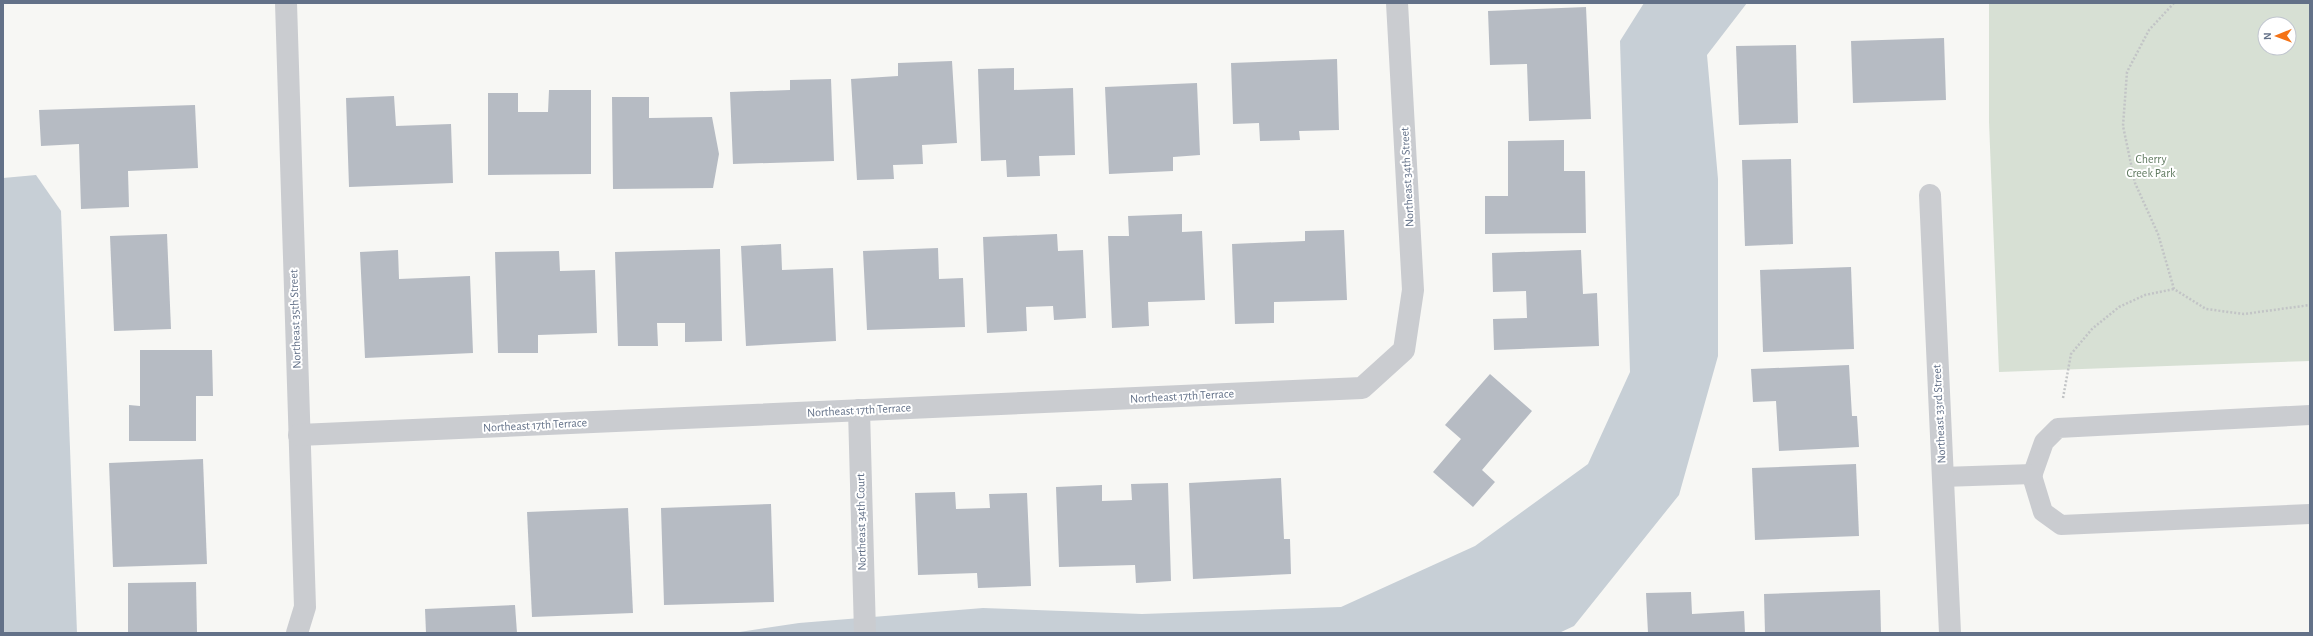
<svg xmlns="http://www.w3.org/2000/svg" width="2313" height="636" font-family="'Alegreya Sans',sans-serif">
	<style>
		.green { fill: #d7e0d4; fill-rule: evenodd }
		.water { fill: #c7cfd6 }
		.building { fill: #b6bbc3 }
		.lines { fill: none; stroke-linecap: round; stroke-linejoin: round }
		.path { stroke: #c2c4c6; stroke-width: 2.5; stroke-dasharray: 2 2; stroke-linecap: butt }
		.lane { stroke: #caccd0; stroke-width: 20 }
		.street { stroke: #caccd0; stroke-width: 22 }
		.labels { text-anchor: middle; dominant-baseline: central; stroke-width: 4; stroke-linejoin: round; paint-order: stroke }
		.park-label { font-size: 12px; fill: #5f795f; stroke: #fff }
		.street-label { font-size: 12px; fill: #637188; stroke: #fff }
	</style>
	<rect width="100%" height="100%" fill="#f7f7f4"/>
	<!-- green -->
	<path class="green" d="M1989 3H2310V361L1999 372 1989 122ZM2265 24H2289V48H2265Z"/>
	<!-- water -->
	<g class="water">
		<path d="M1644 3H1747L1707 55 1718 179V356L1679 495 1574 626 1559 633H733L799 623 983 608 1142 614 1341 607 1475 546 1588 464 1630 372 1620 41Z"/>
		<path d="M36 175 61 211 77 633H3V178Z"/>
	</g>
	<!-- building -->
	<g class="building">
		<path d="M1586 7 1591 119 1529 121 1527 64 1490 65 1488 11Z"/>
		<path d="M1944 38 1946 100 1853 103 1851 41Z"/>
		<path d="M1796 45 1798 123 1739 125 1736 46Z"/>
		<path d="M1337 59 1339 130 1299 131 1300 140 1260 141 1259 123 1233 124 1231 63Z"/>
		<path d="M952 61 957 143 922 145 923 164 893 165 894 179 857 180 851 79 898 76V63Z"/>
		<path d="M1014 68V90L1073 88 1075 155 1039 156 1040 176 1007 177 1006 160 981 161 978 69Z"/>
		<path d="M831 79 834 161 733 164 730 92 790 90V80Z"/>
		<path d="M1197 83 1200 155 1173 157V171L1109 174 1105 87Z"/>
		<path d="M549 90H591V174L488 175V93H518V112H548Z"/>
		<path d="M394 96 396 126 451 124 453 183 349 187 346 98Z"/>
		<path d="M612 97H649V118L712 117 719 154 713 188 613 189Z"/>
		<path d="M195 105 198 168 128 171 129 207 81 209 79 144 41 146 39 110Z"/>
		<path d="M1564 140V171H1585L1586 233 1485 234V196H1508V141Z"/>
		<path d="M1791 159 1793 244 1745 246 1742 160Z"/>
		<path d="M1182 214V232L1202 231 1205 300 1148 302 1149 326 1112 328 1108 236H1129L1128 216Z"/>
		<path d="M1344 230 1347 300 1274 302V323L1235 324 1232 244 1305 241V231Z"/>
		<path d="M167 234 171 329 114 331 110 236Z"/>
		<path d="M1057 234 1058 251 1083 250 1086 318 1054 320 1053 306 1026 307 1027 331 987 333 983 237Z"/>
		<path d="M781 244 782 270 833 268 836 341 746 346 741 246Z"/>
		<path d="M938 248 939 279 963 278 965 327 867 330 863 251Z"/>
		<path d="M720 249 722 341 685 342V323H657L658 346H618L615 252Z"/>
		<path d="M398 250 399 279 470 276 473 353 365 358 360 252Z"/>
		<path d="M1581 250 1583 294 1597 293 1599 346 1494 350 1493 319 1527 318 1526 291 1493 292 1492 253Z"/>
		<path d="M559 251 560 271 595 270 597 333 538 335V353H498L495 252Z"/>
		<path d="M1851 267 1854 349 1763 352 1760 270Z"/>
		<path d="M140 350H212L213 396H196V441H129V405L140 406Z"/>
		<path d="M1849 365 1852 416H1857L1859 447 1779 451 1776 401 1753 402 1751 369Z"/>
		<path d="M1490 374 1532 411 1482 470 1495 482 1473 507 1433 472 1461 439 1445 425Z"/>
		<path d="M203 459 207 564 113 567 109 463Z"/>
		<path d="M1856 464 1859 536 1755 540 1752 468Z"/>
		<path d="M1281 478 1284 539H1290L1291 574 1193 579 1189 483Z"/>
		<path d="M1168 483 1171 581 1136 583 1135 565 1059 567 1056 487 1102 485V501L1132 500 1131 484Z"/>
		<path d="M955 492 956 509 990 508 989 494 1027 493 1031 586 978 588 977 573 918 575 915 493Z"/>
		<path d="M771 504 774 602 664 605 661 508Z"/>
		<path d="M628 508 633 613 532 617 527 512Z"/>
		<path d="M196 582 197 632 128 633V583Z"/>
		<path d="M1880 590 1881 633H1765L1764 594Z"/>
		<path d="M1691 592 1692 614 1744 611 1745 633H1648L1646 593Z"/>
		<path d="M515 605 517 633H426L425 609Z"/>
	</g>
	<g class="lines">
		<!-- path -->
		<g class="path">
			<path d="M2174 3 2149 30 2127 72 2123 126 2135 183 2158 234 2174 289 2206 309 2244 314 2310 305"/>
			<path d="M2063 398 2071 354 2092 329 2119 307 2145 295 2174 289"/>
		</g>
		<!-- lane -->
		<g class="lane">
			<path d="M2310 415 2058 428 2044 442 2032 476 2043 512 2061 525 2310 514"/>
			<path d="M1942 477 2033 474"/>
		</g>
		<!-- street -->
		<g class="street">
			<path d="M286 3 305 607 297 633"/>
			<path d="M1930 195 1950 633"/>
			<path d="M859 410 865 633"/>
			<path d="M299 435 1362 388 1404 350 1413 290 1397 3"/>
		</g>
	</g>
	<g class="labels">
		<!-- park labels -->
		<g class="park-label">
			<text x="2151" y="159">Cherry<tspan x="2151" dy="14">Creek Park</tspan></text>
		</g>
		<!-- street labels -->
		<g class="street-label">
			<text transform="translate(1407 177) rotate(-93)">Northeast 34th Street</text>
			<text transform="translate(295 319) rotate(-92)">Northeast 35th Street</text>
			<text transform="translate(1182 396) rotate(-3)">Northeast 17th Terrace</text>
			<text transform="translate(859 410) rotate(-3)">Northeast 17th Terrace</text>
			<text transform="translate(1939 414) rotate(-93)">Northeast 33rd Street</text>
			<text transform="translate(535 425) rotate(-3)">Northeast 17th Terrace</text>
			<text transform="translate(861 522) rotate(-91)">Northeast 34th Court</text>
		</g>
	</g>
	<!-- border -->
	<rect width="2313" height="636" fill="none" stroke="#637188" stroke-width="8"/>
	<!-- north arrow -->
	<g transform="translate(2277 36) rotate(269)"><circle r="19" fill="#ffffff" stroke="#c1c6cf"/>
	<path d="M0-3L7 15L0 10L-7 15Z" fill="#f57316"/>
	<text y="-6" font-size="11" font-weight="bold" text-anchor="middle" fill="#637188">N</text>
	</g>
</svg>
